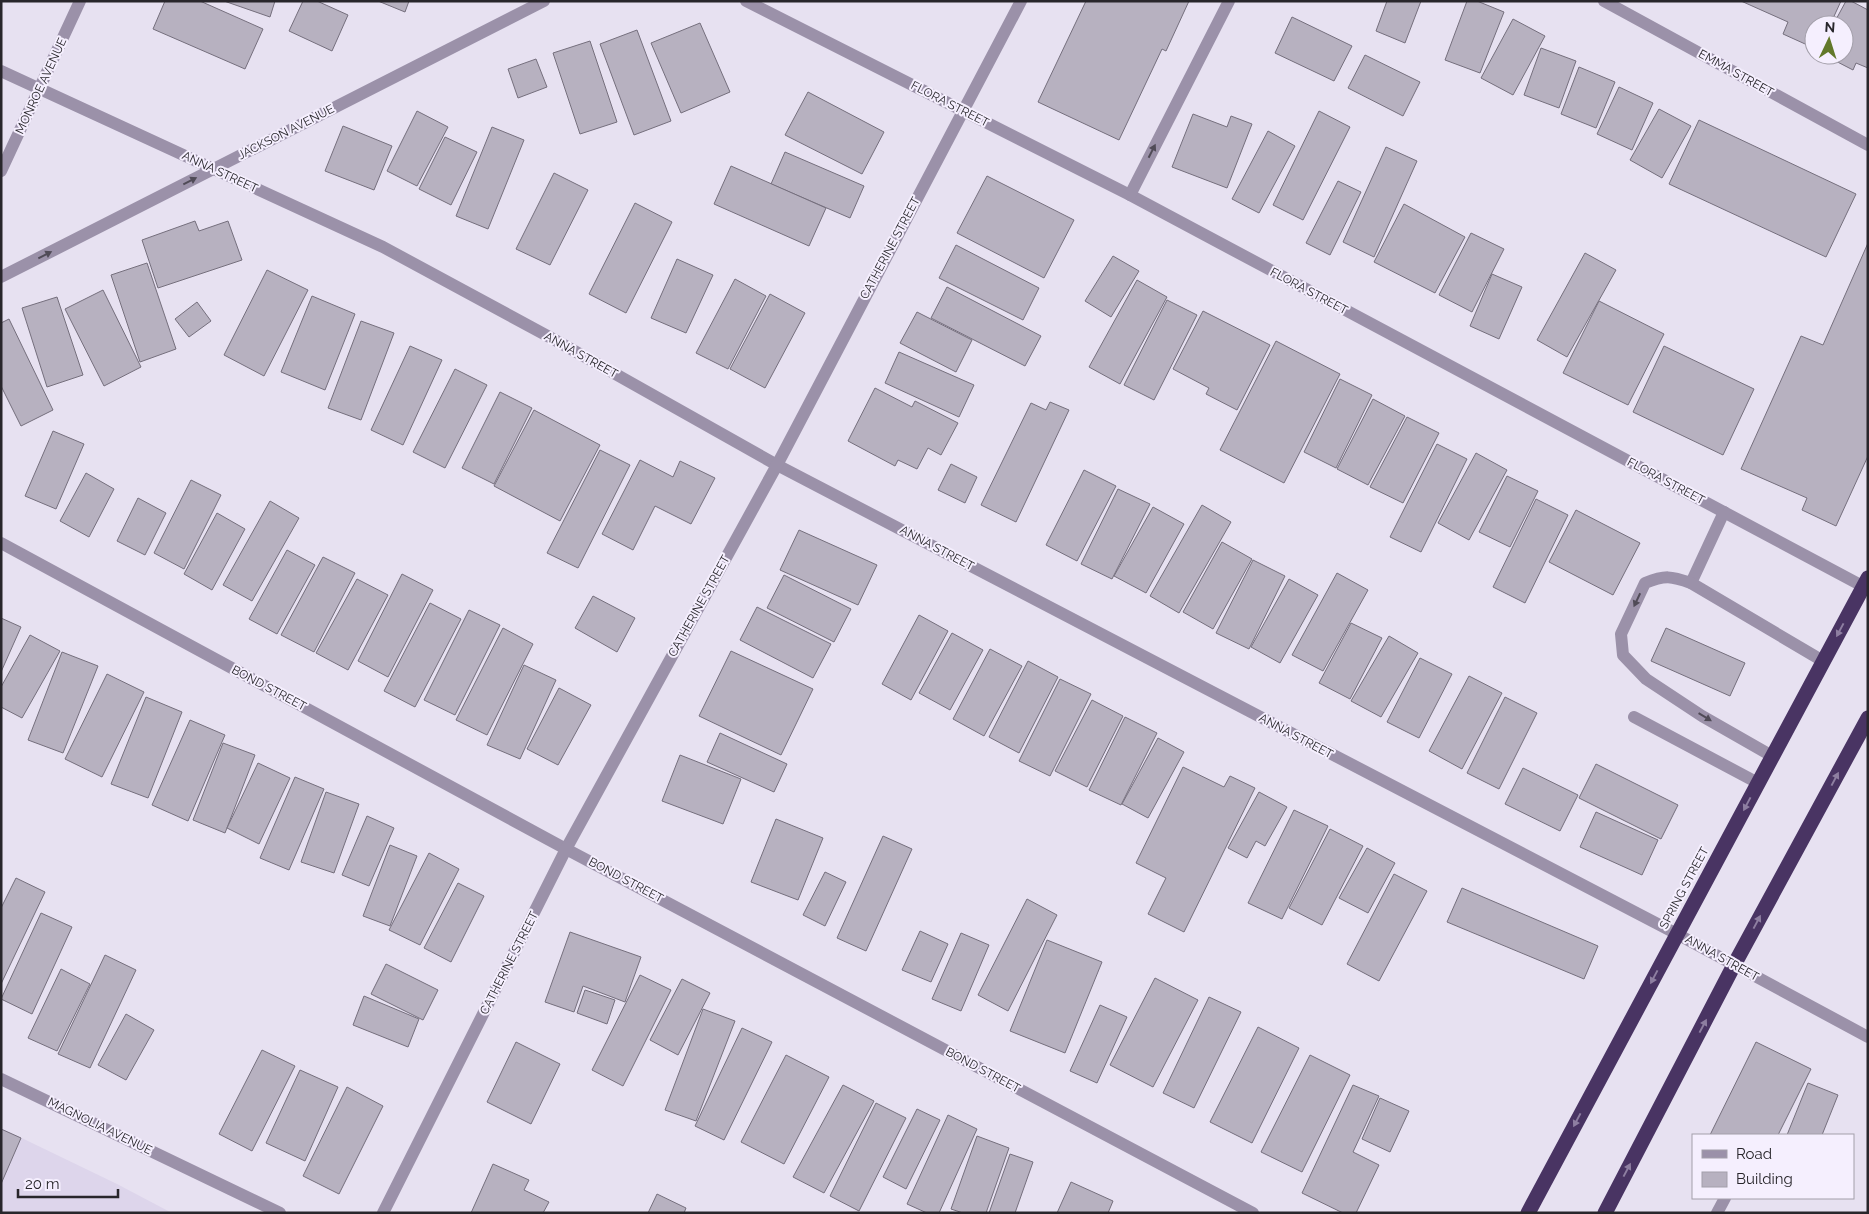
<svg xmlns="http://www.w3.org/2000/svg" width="1869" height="1214" font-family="Raleway,sans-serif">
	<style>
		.built { fill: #ddd5eb }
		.building { fill: #b7b1c0; stroke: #756f7d }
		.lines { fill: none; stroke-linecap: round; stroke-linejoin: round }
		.minor { stroke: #9b91a9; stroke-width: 12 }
		.highway { stroke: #493463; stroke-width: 15 }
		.oneway { fill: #504b57 }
		.oneway2 { fill: #8e7fa1 }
		.labels { text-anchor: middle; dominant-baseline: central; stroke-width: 4; stroke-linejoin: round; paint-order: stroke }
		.street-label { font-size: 12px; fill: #28262b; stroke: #f5effe }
	</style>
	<rect width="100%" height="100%" fill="#e7e1f1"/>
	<!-- built -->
	<path class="built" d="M1 1128 117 1184 172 1213H1Z"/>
	<!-- building -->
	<g class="building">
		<path d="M165 1H200L263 29 245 69 153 29Z"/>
		<path d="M224 1H275L270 17Z"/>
		<path d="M303 1H317L348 15 332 51 289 31Z"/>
		<path d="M378 1H409L405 12Z"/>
		<path d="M1086 1H1189L1166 51 1162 49 1119 140 1038 102Z"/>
		<path d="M1387 1H1421L1405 43 1376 31Z"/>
		<path d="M1467 1H1477L1504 12 1480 73 1445 60Z"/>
		<path d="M1741 1H1841L1830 25H1814V48L1783 34 1788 22Z"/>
		<path d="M1846 1H1851L1868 10V68L1856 63 1853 70 1824 55H1844V25H1833Z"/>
		<path d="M1292 17 1352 46 1334 81 1275 53Z"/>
		<path d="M1513 19 1545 36 1513 95 1481 78Z"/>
		<path d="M700 23 730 92 681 113 651 43Z"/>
		<path d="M637 30 671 121 634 135 600 44Z"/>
		<path d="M590 41 617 122 580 134 553 53Z"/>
		<path d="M1541 48 1576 61 1559 108 1524 95Z"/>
		<path d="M1365 55 1420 82 1403 116 1348 88Z"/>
		<path d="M536 59 547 87 518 98 508 69Z"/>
		<path d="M1579 67 1615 82 1596 128 1561 114Z"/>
		<path d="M1619 87 1653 103 1632 150 1597 134Z"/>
		<path d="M808 92 884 132 862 174 785 135Z"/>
		<path d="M1659 109 1691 126 1662 178 1630 160Z"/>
		<path d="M417 111 448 127 417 186 387 171Z"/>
		<path d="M1319 111 1350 127 1303 220 1273 205Z"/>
		<path d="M1193 114 1227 127 1231 116 1252 124 1227 188 1172 167Z"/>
		<path d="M1699 120 1856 194 1826 257 1669 184Z"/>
		<path d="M343 126 392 146 374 190 325 171Z"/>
		<path d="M492 127 524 140 488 229 456 216Z"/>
		<path d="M1268 131 1295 146 1259 213 1232 199Z"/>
		<path d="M445 137 477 152 451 205 419 189Z"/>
		<path d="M1386 147 1417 161 1374 257 1343 242Z"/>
		<path d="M785 152 864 186 850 218 771 184Z"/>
		<path d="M731 166 826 208 809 246 714 204Z"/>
		<path d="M554 173 588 190 550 265 516 249Z"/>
		<path d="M987 176 1074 220 1044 278 957 233Z"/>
		<path d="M1338 181 1361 192 1330 255 1306 243Z"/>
		<path d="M635 203 672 222 626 313 589 294Z"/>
		<path d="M1404 204 1465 237 1435 293 1374 262Z"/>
		<path d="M195 221 199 231 228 221 242 260 158 288 142 240Z"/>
		<path d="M1471 233 1504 249 1472 312 1439 295Z"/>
		<path d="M1868 243V456L1836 526 1802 510 1807 498 1741 469 1801 336 1823 345Z"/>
		<path d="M956 245 1039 288 1023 320 939 278Z"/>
		<path d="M1585 253 1616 270 1567 357 1537 340Z"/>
		<path d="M1113 256 1139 271 1111 317 1085 301Z"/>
		<path d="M677 259 713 275 686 333 651 318Z"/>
		<path d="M147 263 176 349 140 362 111 275Z"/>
		<path d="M267 270 308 290 264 376 224 355Z"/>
		<path d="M1492 274 1522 287 1499 339 1470 326Z"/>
		<path d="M735 279 766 296 728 369 696 353Z"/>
		<path d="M1137 280 1167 297 1120 384 1089 367Z"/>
		<path d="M947 287 1041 336 1025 366 931 318Z"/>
		<path d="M103 290 141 367 104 386 65 309Z"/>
		<path d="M770 294 805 313 765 388 730 369Z"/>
		<path d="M312 296 355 314 325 390 281 372Z"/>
		<path d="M57 297 83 375 47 387 22 308Z"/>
		<path d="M1167 300 1197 315 1154 400 1124 385Z"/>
		<path d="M1599 301 1664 334 1628 405 1563 373Z"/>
		<path d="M197 302 211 321 189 337 175 319Z"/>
		<path d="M1203 311 1270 345 1237 410 1206 394 1209 388 1173 369Z"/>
		<path d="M917 312 972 340 956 372 900 343Z"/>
		<path d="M9 319 53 410 21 426 1 386V323Z"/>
		<path d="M361 321 394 333 361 420 328 408Z"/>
		<path d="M1276 341 1340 374 1284 483 1220 450Z"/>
		<path d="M410 346 442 360 403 445 371 430Z"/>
		<path d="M1664 346 1754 389 1723 455 1633 412Z"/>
		<path d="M899 352 974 385 959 417 885 383Z"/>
		<path d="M455 369 487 385 445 468 413 452Z"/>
		<path d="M1340 379 1372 395 1336 468 1304 452Z"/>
		<path d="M875 388 912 407 915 401 958 423 941 455 928 448 917 469 898 460 895 466 848 441Z"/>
		<path d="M500 392 532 408 494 484 462 468Z"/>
		<path d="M1373 399 1405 416 1368 485 1337 469Z"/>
		<path d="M1050 402 1069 410 1016 522 981 505 1031 403 1046 410Z"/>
		<path d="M534 410 600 445 560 521 494 486Z"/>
		<path d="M1407 417 1439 433 1403 503 1370 487Z"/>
		<path d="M53 431 84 444 56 509 25 496Z"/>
		<path d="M1437 444 1467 459 1421 552 1390 537Z"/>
		<path d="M600 450 630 465 578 568 547 553Z"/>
		<path d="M1476 453 1507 470 1469 540 1438 523Z"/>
		<path d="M640 460 673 477 680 461 715 478 691 524 655 506 633 550 602 534Z"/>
		<path d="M951 464 977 477 965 503 938 490Z"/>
		<path d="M1084 470 1116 486 1077 561 1046 545Z"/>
		<path d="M86 473 114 489 89 537 60 521Z"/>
		<path d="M1507 476 1538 491 1510 547 1479 532Z"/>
		<path d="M191 480 221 495 184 569 154 553Z"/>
		<path d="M1118 489 1150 504 1112 579 1081 564Z"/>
		<path d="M138 498 166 513 145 555 117 541Z"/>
		<path d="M1536 499 1568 515 1525 603 1493 587Z"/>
		<path d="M270 501 299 518 252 601 223 585Z"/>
		<path d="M1202 505 1231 522 1179 613 1150 596Z"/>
		<path d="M1153 507 1184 524 1146 593 1114 576Z"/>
		<path d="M1576 510 1640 543 1613 595 1549 562Z"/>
		<path d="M217 513 245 529 212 590 184 574Z"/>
		<path d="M799 530 877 565 858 605 780 570Z"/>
		<path d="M1222 542 1252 559 1213 629 1183 612Z"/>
		<path d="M287 550 315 565 277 634 249 619Z"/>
		<path d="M323 557 355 573 314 652 281 635Z"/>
		<path d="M1253 560 1285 576 1249 649 1216 633Z"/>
		<path d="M1337 573 1368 590 1323 671 1292 655Z"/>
		<path d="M402 574 433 590 388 677 358 661Z"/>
		<path d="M784 575 851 609 834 642 767 608Z"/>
		<path d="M357 579 388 595 348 670 316 653Z"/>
		<path d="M1289 579 1318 595 1280 663 1251 647Z"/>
		<path d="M593 596 635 618 617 652 575 628Z"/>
		<path d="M430 603 461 619 415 707 384 691Z"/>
		<path d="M757 607 831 644 813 678 740 640Z"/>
		<path d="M469 610 500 625 455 715 424 700Z"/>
		<path d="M919 615 948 631 911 700 882 684Z"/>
		<path d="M1 618 21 627 1 672Z"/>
		<path d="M1351 623 1382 638 1350 699 1319 683Z"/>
		<path d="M503 628 533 644 487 735 456 720Z"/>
		<path d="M1666 628 1745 663 1730 696 1651 661Z"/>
		<path d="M952 633 983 650 950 710 919 693Z"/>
		<path d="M30 635 60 651 22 718 1 707V687Z"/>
		<path d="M1389 636 1418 653 1381 717 1351 701Z"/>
		<path d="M990 649 1022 666 984 736 953 719Z"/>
		<path d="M731 651 813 689 781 755 699 716Z"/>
		<path d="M62 652 98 666 63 753 28 740Z"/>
		<path d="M1420 658 1452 674 1419 738 1387 722Z"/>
		<path d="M1028 661 1058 677 1019 753 989 737Z"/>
		<path d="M524 665 556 680 520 759 487 745Z"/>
		<path d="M107 674 144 692 102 777 65 759Z"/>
		<path d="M1469 676 1502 693 1462 769 1429 751Z"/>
		<path d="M1060 679 1091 694 1050 776 1019 761Z"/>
		<path d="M559 688 591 705 558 765 527 749Z"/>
		<path d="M146 697 182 712 148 798 111 784Z"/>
		<path d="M1505 697 1537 713 1499 789 1467 773Z"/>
		<path d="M1092 700 1123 716 1087 787 1055 771Z"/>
		<path d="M1125 717 1157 733 1121 805 1089 790Z"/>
		<path d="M190 720 225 735 188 821 152 805Z"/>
		<path d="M720 733 787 764 774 792 707 762Z"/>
		<path d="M1158 738 1184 752 1148 818 1122 804Z"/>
		<path d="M223 743 255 755 225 833 193 820Z"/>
		<path d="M680 755 741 779 723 824 662 801Z"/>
		<path d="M258 763 290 778 259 844 227 828Z"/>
		<path d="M1596 764 1678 805 1661 839 1579 798Z"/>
		<path d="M1183 767 1224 787 1230 776 1255 788 1184 932 1148 914 1166 878 1136 863Z"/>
		<path d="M1523 768 1578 795 1560 831 1505 804Z"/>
		<path d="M295 777 324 789 289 870 260 858Z"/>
		<path d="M326 792 359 804 334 873 301 862Z"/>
		<path d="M1259 792 1287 807 1265 846 1256 841 1247 858 1228 848Z"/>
		<path d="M1294 810 1328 826 1282 919 1248 903Z"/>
		<path d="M1596 812 1658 840 1642 875 1580 847Z"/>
		<path d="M367 816 394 828 369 886 342 875Z"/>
		<path d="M776 819 823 838 798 900 751 882Z"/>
		<path d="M1330 829 1363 846 1322 925 1289 908Z"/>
		<path d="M883 836 912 849 866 951 837 938Z"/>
		<path d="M390 845 417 856 390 926 363 916Z"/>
		<path d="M1367 848 1395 863 1368 913 1339 898Z"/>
		<path d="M429 853 459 869 420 945 389 930Z"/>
		<path d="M825 872 846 882 825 926 803 915Z"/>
		<path d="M1394 874 1427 891 1379 981 1347 964Z"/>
		<path d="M16 878 45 892 1 984V908Z"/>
		<path d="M458 883 484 896 451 962 424 948Z"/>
		<path d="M1462 888 1598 946 1584 979 1447 922Z"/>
		<path d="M1027 899 1057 915 1008 1011 978 995Z"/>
		<path d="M41 913 72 927 32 1014 1 999Z"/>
		<path d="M920 931 948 944 931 982 902 970Z"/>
		<path d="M570 932 641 957 625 1002 583 986 574 1012 545 1002Z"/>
		<path d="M961 933 989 945 961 1011 932 999Z"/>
		<path d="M1047 940 1102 962 1065 1053 1010 1031Z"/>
		<path d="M105 955 136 970 90 1068 58 1054Z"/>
		<path d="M386 964 438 990 423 1020 371 994Z"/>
		<path d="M61 969 90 984 57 1051 28 1038Z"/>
		<path d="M640 975 671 990 623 1086 592 1070Z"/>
		<path d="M1155 978 1198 1000 1153 1087 1110 1065Z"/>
		<path d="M682 979 710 993 678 1055 650 1040Z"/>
		<path d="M585 990 615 1000 607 1024 577 1013Z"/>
		<path d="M364 996 419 1019 408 1047 353 1025Z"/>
		<path d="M1209 997 1241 1012 1194 1108 1163 1093Z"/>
		<path d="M1100 1005 1127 1017 1097 1083 1070 1071Z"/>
		<path d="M703 1009 735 1021 696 1121 665 1110Z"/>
		<path d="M126 1014 154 1030 126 1080 98 1065Z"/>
		<path d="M1258 1027 1299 1048 1252 1143 1210 1122Z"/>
		<path d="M742 1028 772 1042 724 1140 695 1126Z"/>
		<path d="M516 1042 560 1064 531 1124 487 1102Z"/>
		<path d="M1756 1042 1811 1069 1778 1135H1710Z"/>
		<path d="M262 1050 295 1066 252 1151 219 1134Z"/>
		<path d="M786 1055 829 1077 784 1164 741 1142Z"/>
		<path d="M1310 1055 1350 1075 1302 1172 1261 1152Z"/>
		<path d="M300 1070 338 1087 305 1161 266 1143Z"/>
		<path d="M1808 1083 1838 1095 1822 1135H1787Z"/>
		<path d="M843 1085 874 1101 824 1193 793 1177Z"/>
		<path d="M1353 1085 1379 1096 1353 1152 1379 1165 1356 1213H1343L1302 1193Z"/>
		<path d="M347 1087 383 1106 339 1194 303 1176Z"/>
		<path d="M1380 1098 1409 1111 1390 1152 1362 1139Z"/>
		<path d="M876 1103 906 1118 859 1211 830 1196Z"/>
		<path d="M917 1109 940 1120 906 1189 883 1177Z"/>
		<path d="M948 1115 977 1129 939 1213H927L907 1204Z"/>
		<path d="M1 1129 21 1138 1 1184Z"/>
		<path d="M977 1136 1009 1148 986 1213H963L951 1209Z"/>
		<path d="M1010 1154 1033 1162 1015 1213H989Z"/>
		<path d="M493 1164 529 1180 524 1190 549 1202 543 1213H471Z"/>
		<path d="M1071 1182 1113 1201 1108 1213H1057Z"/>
		<path d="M657 1194 686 1208 684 1213H648Z"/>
	</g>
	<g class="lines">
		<!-- minor -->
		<g class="minor">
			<path d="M746 1 1130 195 1868 589"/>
			<path d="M1604 1 1868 145"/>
			<path d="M1 71 383 247 555 340 777 465 1677 934 1868 1037"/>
			<path d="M1 171 80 1"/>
			<path d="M1130 195 1229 1"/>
			<path d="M1 277 544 1"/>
			<path d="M1 543 566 849 1253 1213"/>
			<path d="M1691 583 1724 512"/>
			<path d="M1634 717 1758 783"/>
			<path d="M1772 756 1702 716 1646 679 1623 655 1621 634 1645 583C1665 575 1671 576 1691 583L1823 661"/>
			<path d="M1 1079 280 1213"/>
			<path d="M383 1213 566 849 777 465 1021 1"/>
			<path d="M1717 1213 1725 1198"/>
		</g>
		<!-- highway -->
		<g class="highway">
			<path d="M1528 1213 1868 578"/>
			<path d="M1605 1213 1734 965 1868 718"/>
		</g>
	</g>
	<!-- one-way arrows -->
	<defs><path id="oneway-solid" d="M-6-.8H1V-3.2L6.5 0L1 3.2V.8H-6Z" transform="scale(1.25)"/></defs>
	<g class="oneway">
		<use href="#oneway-solid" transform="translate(1152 151) rotate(-63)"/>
		<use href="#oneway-solid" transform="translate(190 181) rotate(-27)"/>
		<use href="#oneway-solid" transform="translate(45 255) rotate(-27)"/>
		<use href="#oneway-solid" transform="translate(1637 600) rotate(115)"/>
		<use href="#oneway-solid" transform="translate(1705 717) rotate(31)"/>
	</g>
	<g class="oneway2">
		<use href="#oneway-solid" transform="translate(1840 630) rotate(118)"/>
		<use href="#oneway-solid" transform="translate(1835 779) rotate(-62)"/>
		<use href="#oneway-solid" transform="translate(1747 804) rotate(118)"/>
		<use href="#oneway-solid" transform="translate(1757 922) rotate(-62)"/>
		<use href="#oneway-solid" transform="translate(1654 977) rotate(118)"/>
		<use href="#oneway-solid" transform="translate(1703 1026) rotate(-62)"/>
		<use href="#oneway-solid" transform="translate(1577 1120) rotate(118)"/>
		<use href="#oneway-solid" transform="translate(1627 1170) rotate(-62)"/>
	</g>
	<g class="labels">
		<!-- street labels -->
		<g class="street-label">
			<text transform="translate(1736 73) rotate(29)">EMMA STREET</text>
			<text transform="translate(41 86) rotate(-65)">MONROE AVENUE</text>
			<text transform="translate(950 104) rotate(27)">FLORA STREET</text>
			<text transform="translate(286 132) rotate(-27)">JACKSON AVENUE</text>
			<text transform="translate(220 172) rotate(25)">ANNA STREET</text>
			<text transform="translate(890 248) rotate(-62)">CATHERINE STREET</text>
			<text transform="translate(1309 291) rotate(28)">FLORA STREET</text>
			<text transform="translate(581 355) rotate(29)">ANNA STREET</text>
			<text transform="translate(1666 481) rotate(28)">FLORA STREET</text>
			<text transform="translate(937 548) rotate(28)">ANNA STREET</text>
			<text transform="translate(699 606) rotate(-61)">CATHERINE STREET</text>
			<text transform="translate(269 688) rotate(28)">BOND STREET</text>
			<text transform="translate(1296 736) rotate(28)">ANNA STREET</text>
			<text transform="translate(626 880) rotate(28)">BOND STREET</text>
			<text transform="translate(1684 888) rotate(-62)">SPRING STREET</text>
			<text transform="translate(1722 958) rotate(29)">ANNA STREET</text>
			<text transform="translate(509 963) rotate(-63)">CATHERINE STREET</text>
			<text transform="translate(983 1070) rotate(28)">BOND STREET</text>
			<text transform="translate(100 1126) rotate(26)">MAGNOLIA AVENUE</text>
		</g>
	</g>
	<!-- border -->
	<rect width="1869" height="1214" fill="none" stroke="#28262b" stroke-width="5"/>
	<!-- legend -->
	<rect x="1692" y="1134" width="162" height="65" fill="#f5effe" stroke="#a39faa"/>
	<rect x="1702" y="1150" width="25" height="8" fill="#9b91a9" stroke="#a39faa"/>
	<text x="1736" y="1159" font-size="15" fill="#28262b">Road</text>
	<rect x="1702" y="1172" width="25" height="15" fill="#b7b1c0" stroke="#a39faa"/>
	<text x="1736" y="1184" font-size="15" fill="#28262b">Building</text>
	<!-- north arrow -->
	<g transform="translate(1829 40) rotate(4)"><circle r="24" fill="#f5effe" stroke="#a39faa"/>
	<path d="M0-4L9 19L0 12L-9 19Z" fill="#62782a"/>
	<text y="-8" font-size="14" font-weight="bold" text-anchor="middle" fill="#28262b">N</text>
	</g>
	<!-- scale -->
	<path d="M18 1189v8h100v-8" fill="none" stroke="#28262b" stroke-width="2.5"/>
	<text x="25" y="1189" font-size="15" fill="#28262b" stroke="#f5effe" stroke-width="4" paint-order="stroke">20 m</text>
</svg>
